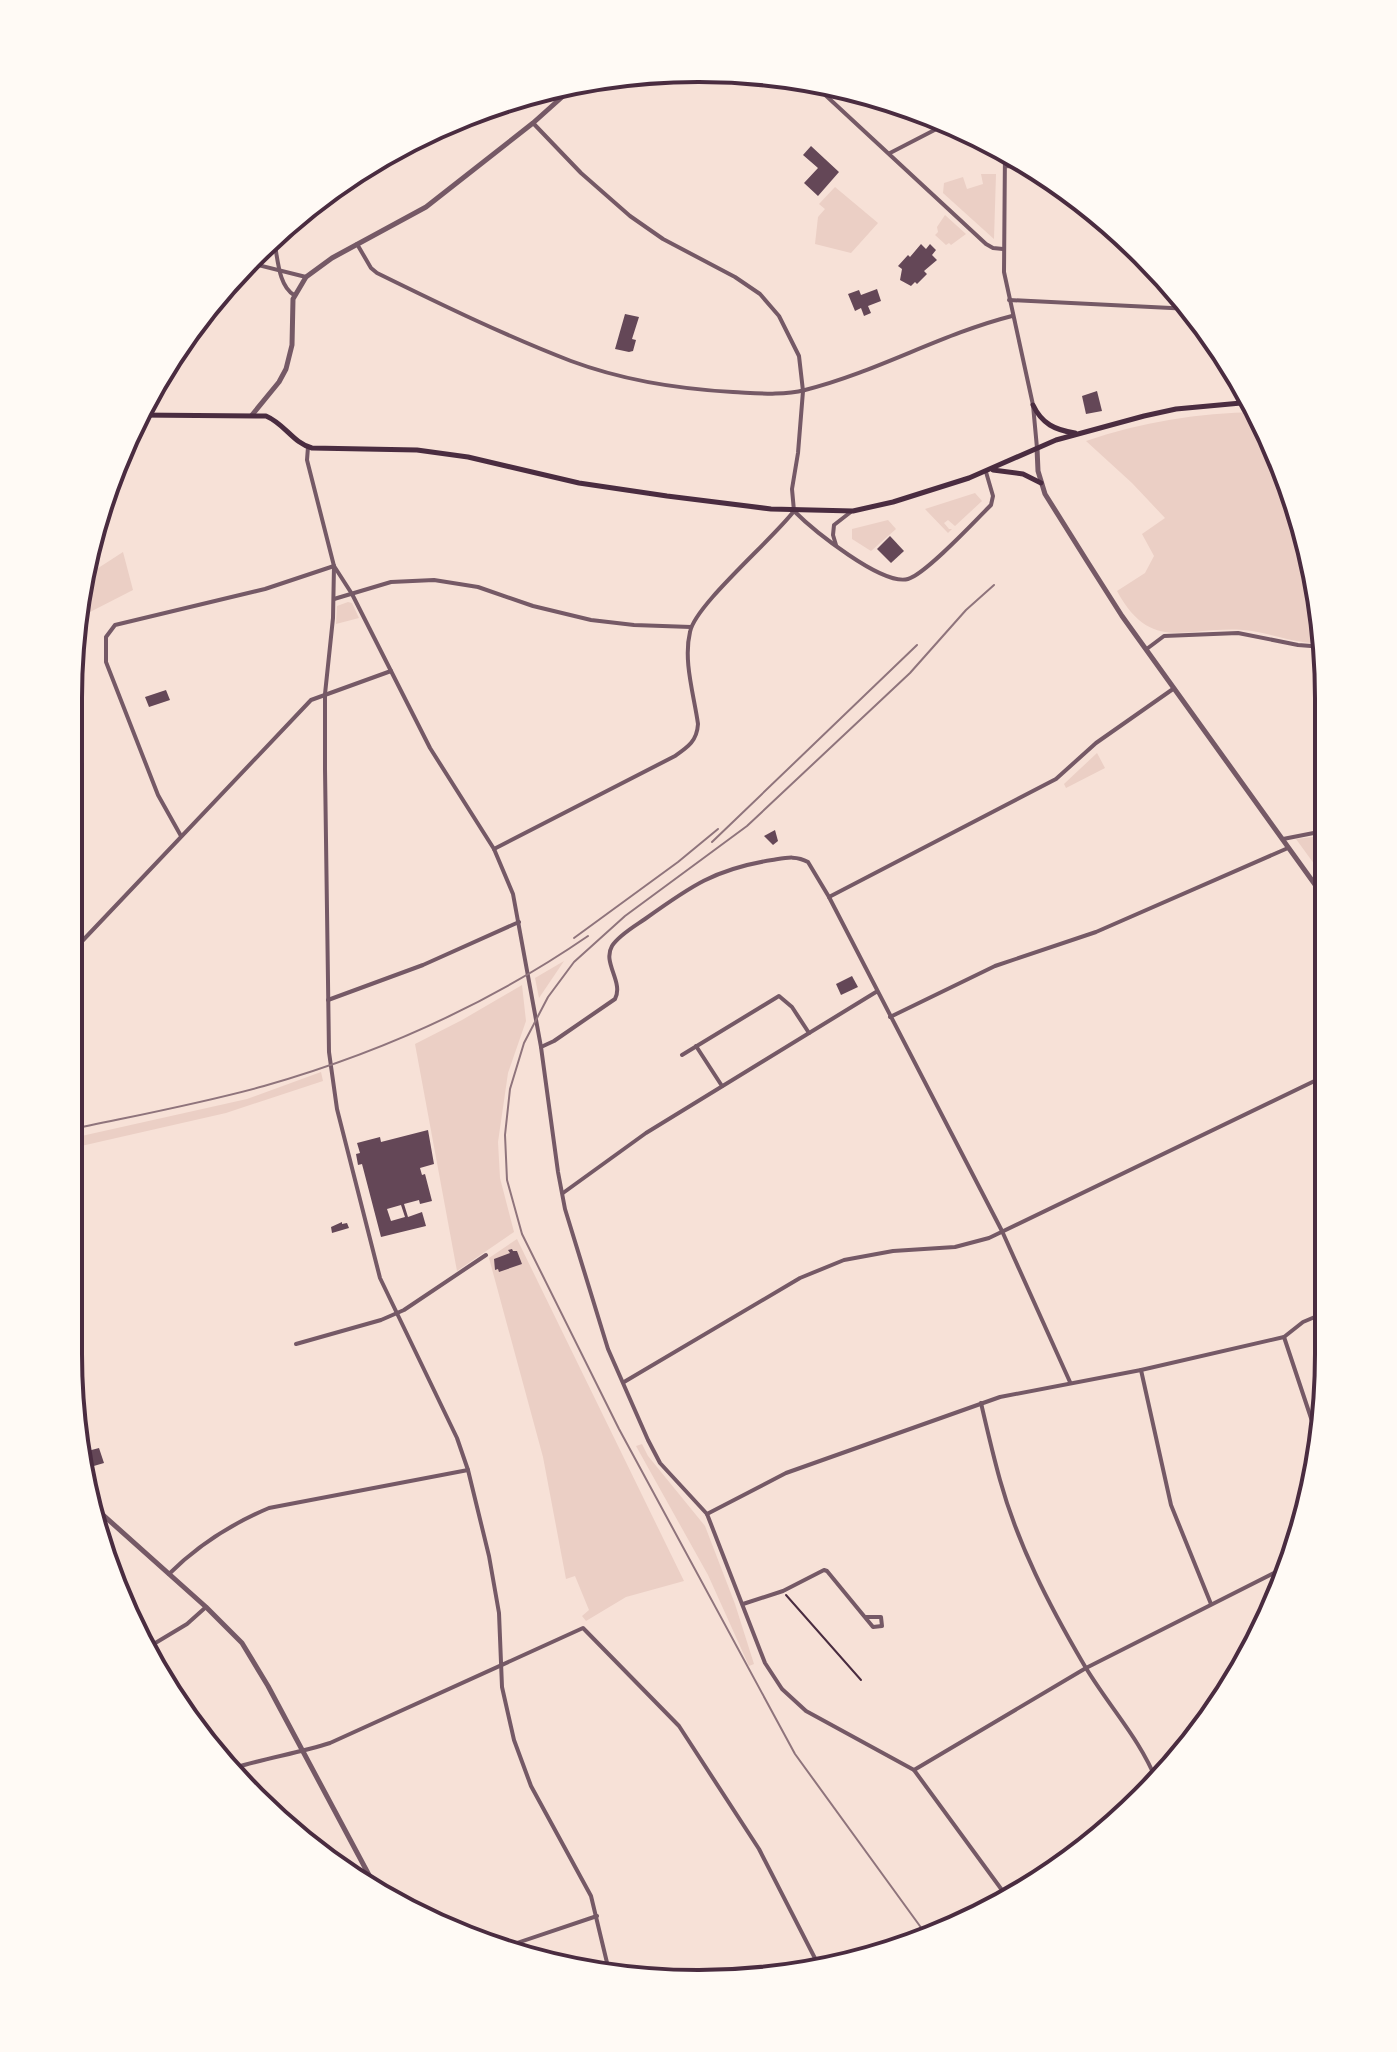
<svg xmlns="http://www.w3.org/2000/svg" width="1397" height="2052" font-family="Lato,sans-serif">
	<style>
		.green { fill: #ebcfc5 }
		.building { fill: #644757; fill-rule: evenodd }
		.lines { fill: none; stroke-linecap: round; stroke-linejoin: round }
		.path { stroke: #4a2c40; stroke-width: 2 }
		.minor { stroke: #755966; stroke-width: 4 }
		.tertiary { stroke: #755966; stroke-width: 5 }
		.secondary { stroke: #4a2c40; stroke-width: 5 }
		.tram { stroke: #8f747c; stroke-width: 2 }
		.rim { fill: none; stroke: #4a2c40; stroke-width: 4 }
	</style>
	<rect width="100%" height="100%" fill="#f7e1d7"/>
	<!-- green -->
	<g class="green">
		<path d="M981 174H996L994 239 943 193 944 183 963 177 967 189 983 184Z"/>
		<path d="M835 187 878 223 851 253 815 244 818 217 825 209 819 204Z"/>
		<path d="M945 215 966 234 951 245 949 243 946 245 935 235 938 232 937 227Z"/>
		<path d="M1257 412 1281 457 1317 575 1324 643C1296 645 1271 632 1243 630 1186 626 1151 654 1117 591L1145 573 1154 556 1142 534 1165 518 1132 483 1086 441C1142 422 1198 413 1257 412Z"/>
		<path d="M975 493 982 501 955 526 948 520 944 523 949 529H952L948 533 925 509Z"/>
		<path d="M888 520 896 529 871 551 852 539V529Z"/>
		<path d="M123 552 133 590 90 612 77 602 80 577 89 574Z"/>
		<path d="M348 602 352 603 359 618 336 624 337 606Z"/>
		<path d="M1097 753 1105 768 1066 788 1064 784Z"/>
		<path d="M1329 835V882L1328 883 1296 839Z"/>
		<path d="M564 961 539 998 535 978Z"/>
		<path d="M522 985 526 1021 508 1073 498 1142 500 1178 514 1232 457 1271 415 1044 462 1020Z"/>
		<path d="M321 1072 323 1081 226 1113 68 1149V1139L247 1099Z"/>
		<path d="M517 1239 684 1581 626 1597 586 1621 582 1616 589 1610 575 1576 566 1579 543 1457 489 1258Z"/>
		<path d="M642 1444 648 1456 705 1526 735 1604 754 1664 749 1666 708 1575 636 1446Z"/>
	</g>
	<!-- building -->
	<g class="building">
		<path d="M811 146 839 172 818 196 804 183 818 168 803 155Z"/>
		<path d="M921 244 926 249 930 244 936 250 932 255 937 260 924 271 927 274 917 284 915 282 911 286 900 280 902 269 898 266 908 255 910 257Z"/>
		<path d="M877 289 881 301 868 306 871 313 864 316 861 308 855 311 848 294 859 290 861 295Z"/>
		<path d="M625 314 639 317 632 339 636 340 633 351 629 352 615 349Z"/>
		<path d="M1097 391 1102 411 1086 414 1082 396Z"/>
		<path d="M890 536 904 551 891 563 877 549Z"/>
		<path d="M166 690 170 700 149 707 145 697Z"/>
		<path d="M775 830 778 841 773 845 764 836Z"/>
		<path d="M852 976 858 987 841 995 836 984Z"/>
		<path d="M428 1130 434 1164 420 1168 422 1175 425 1174 432 1201 420 1204 419 1200 404 1204 408 1217 422 1212 426 1226 381 1237 362 1164 358 1165 356 1154 360 1153 357 1143 380 1137 381 1142ZM401 1205 405 1217 391 1221 387 1209Z"/>
		<path d="M342 1222V1224L347 1223 349 1228 332 1233 331 1227Z"/>
		<path d="M512 1249 513 1251H517L522 1264 499 1272 498 1269 495 1270 494 1259 510 1253 508 1250Z"/>
		<path d="M84 1427 89 1441 83 1443 80 1429Z"/>
		<path d="M99 1448 104 1463 87 1468 84 1452Z"/>
	</g>
	<g class="lines">
		<!-- path -->
		<path class="path" d="M786 1595 861 1680"/>
		<!-- minor -->
		<g class="minor">
			<path d="M808 79 986 244 993 248 1003 249"/>
			<path d="M533 123 581 173 630 216 663 239 735 277 760 294 779 316 799 356 803 391 798 453 792 489 794 511"/>
			<path d="M1005 151 1004 272 1033 405 1037 448"/>
			<path d="M890 153 950 122"/>
			<path d="M1005 166 1036 168"/>
			<path d="M273 236C278 254 277 285 294 295"/>
			<path d="M357 244 371 268 377 273C440 304 506 336 571 361 622 380 678 389 733 392 756 393 782 396 805 390 877 372 941 334 1012 316"/>
			<path d="M246 262 306 277"/>
			<path d="M1009 300 1191 309"/>
			<path d="M308 447 307 460 334 566 352 594 430 748 494 849 513 894 541 1047 558 1172 565 1209 608 1349 648 1440 660 1463 707 1514 765 1663 782 1689 806 1711 914 1770 1010 1901"/>
			<path d="M794 511C813 530 882 586 908 579 926 574 976 520 991 505L993 496 986 472"/>
			<path d="M836 545 833 535 834 525 852 511"/>
			<path d="M334 566 333 618 325 694V769L329 1052 337 1109 380 1278 457 1438 468 1470 489 1556 499 1613 502 1687 514 1740 531 1786 591 1896 609 1971"/>
			<path d="M334 599 391 582 434 580 478 587 533 606 591 620 634 625 691 627"/>
			<path d="M1148 648 1164 636 1238 633 1298 645 1324 647"/>
			<path d="M181 836 158 795 106 662V637L115 625 265 589 334 566"/>
			<path d="M1283 839 1329 830"/>
			<path d="M494 849 675 756C688 747 697 741 698 724 694 695 683 661 690 632 695 605 772 540 794 511"/>
			<path d="M829 897 1056 779 1096 743 1173 689"/>
			<path d="M68 956 311 700 391 671"/>
			<path d="M328 1000 423 965 519 922"/>
			<path d="M890 1017 995 966 1096 932 1288 848"/>
			<path d="M696 1046 722 1086"/>
			<path d="M541 1047 554 1041 615 999C624 982 602 963 612 946 619 935 635 926 645 919 691 886 715 869 772 860 785 858 796 855 808 862L829 897 1002 1231 1070 1382"/>
			<path d="M682 1055 779 996 792 1007 809 1033"/>
			<path d="M563 1193 646 1133 876 992"/>
			<path d="M1284 1337 1320 1445"/>
			<path d="M296 1344 381 1320 404 1310 486 1255"/>
			<path d="M1141 1370 1171 1505 1211 1604"/>
			<path d="M624 1382 800 1278 844 1260 893 1251 955 1247 989 1238 1329 1074"/>
			<path d="M981 1403C987 1429 993 1455 1000 1480 1018 1545 1049 1605 1083 1663 1106 1703 1140 1738 1157 1782"/>
			<path d="M707 1514 786 1473 1000 1397 1141 1370 1284 1337 1303 1322 1329 1311"/>
			<path d="M169 1574C199 1544 231 1524 269 1508L468 1470"/>
			<path d="M743 1604 783 1591 824 1570 827 1571 873 1627 882 1626 881 1617H865"/>
			<path d="M147 1648 187 1624 206 1607"/>
			<path d="M234 1768C266 1758 299 1753 330 1743L583 1628 679 1726 759 1849 822 1972"/>
			<path d="M914 1770 1086 1668 1286 1567"/>
			<path d="M505 1947 597 1916"/>
		</g>
		<!-- tertiary -->
		<g class="tertiary">
			<path d="M252 415 279 382 286 369 292 345 293 299 306 277 332 258 426 207 533 123 581 80"/>
			<path d="M1037 448 1038 471 1045 494 1087 561 1122 616 1329 904"/>
			<path d="M93 1506 206 1607 242 1643 268 1686 377 1890"/>
		</g>
		<!-- secondary -->
		<g class="secondary">
			<path d="M1033 405C1042 424 1055 430 1075 433"/>
			<path d="M137 415 266 416C285 424 293 443 312 448L417 450 468 457 579 483 667 496 771 509 853 511 893 502 969 478 1056 440 1144 416 1176 409 1252 402"/>
			<path d="M993 470 1023 474 1041 483"/>
		</g>
		<!-- tram -->
		<g class="tram">
			<path d="M712 842 917 645"/>
			<path d="M574 938 678 862 718 829"/>
			<path d="M68 1130C133 1116 199 1104 264 1086 380 1053 489 1004 588 936"/>
			<path d="M925 1933 795 1754 619 1429 522 1234 507 1180 505 1135 510 1089 524 1043 548 997 574 962 625 916 747 826 910 673 966 610 994 585"/>
		</g>
	</g>
	<!-- crop -->
	<path d="M0 0H1397V2052H0ZM698 82H699A616 616 0 0 1 1315 698V1354A616 616 0 0 1 699 1970H698A616 616 0 0 1 82 1354V698A616 616 0 0 1 698 82Z" fill="#fffaf5" fill-rule="evenodd"/>
	<path class="rim" d="M698 82H699A616 616 0 0 1 1315 698V1354A616 616 0 0 1 699 1970H698A616 616 0 0 1 82 1354V698A616 616 0 0 1 698 82Z"/>
</svg>
